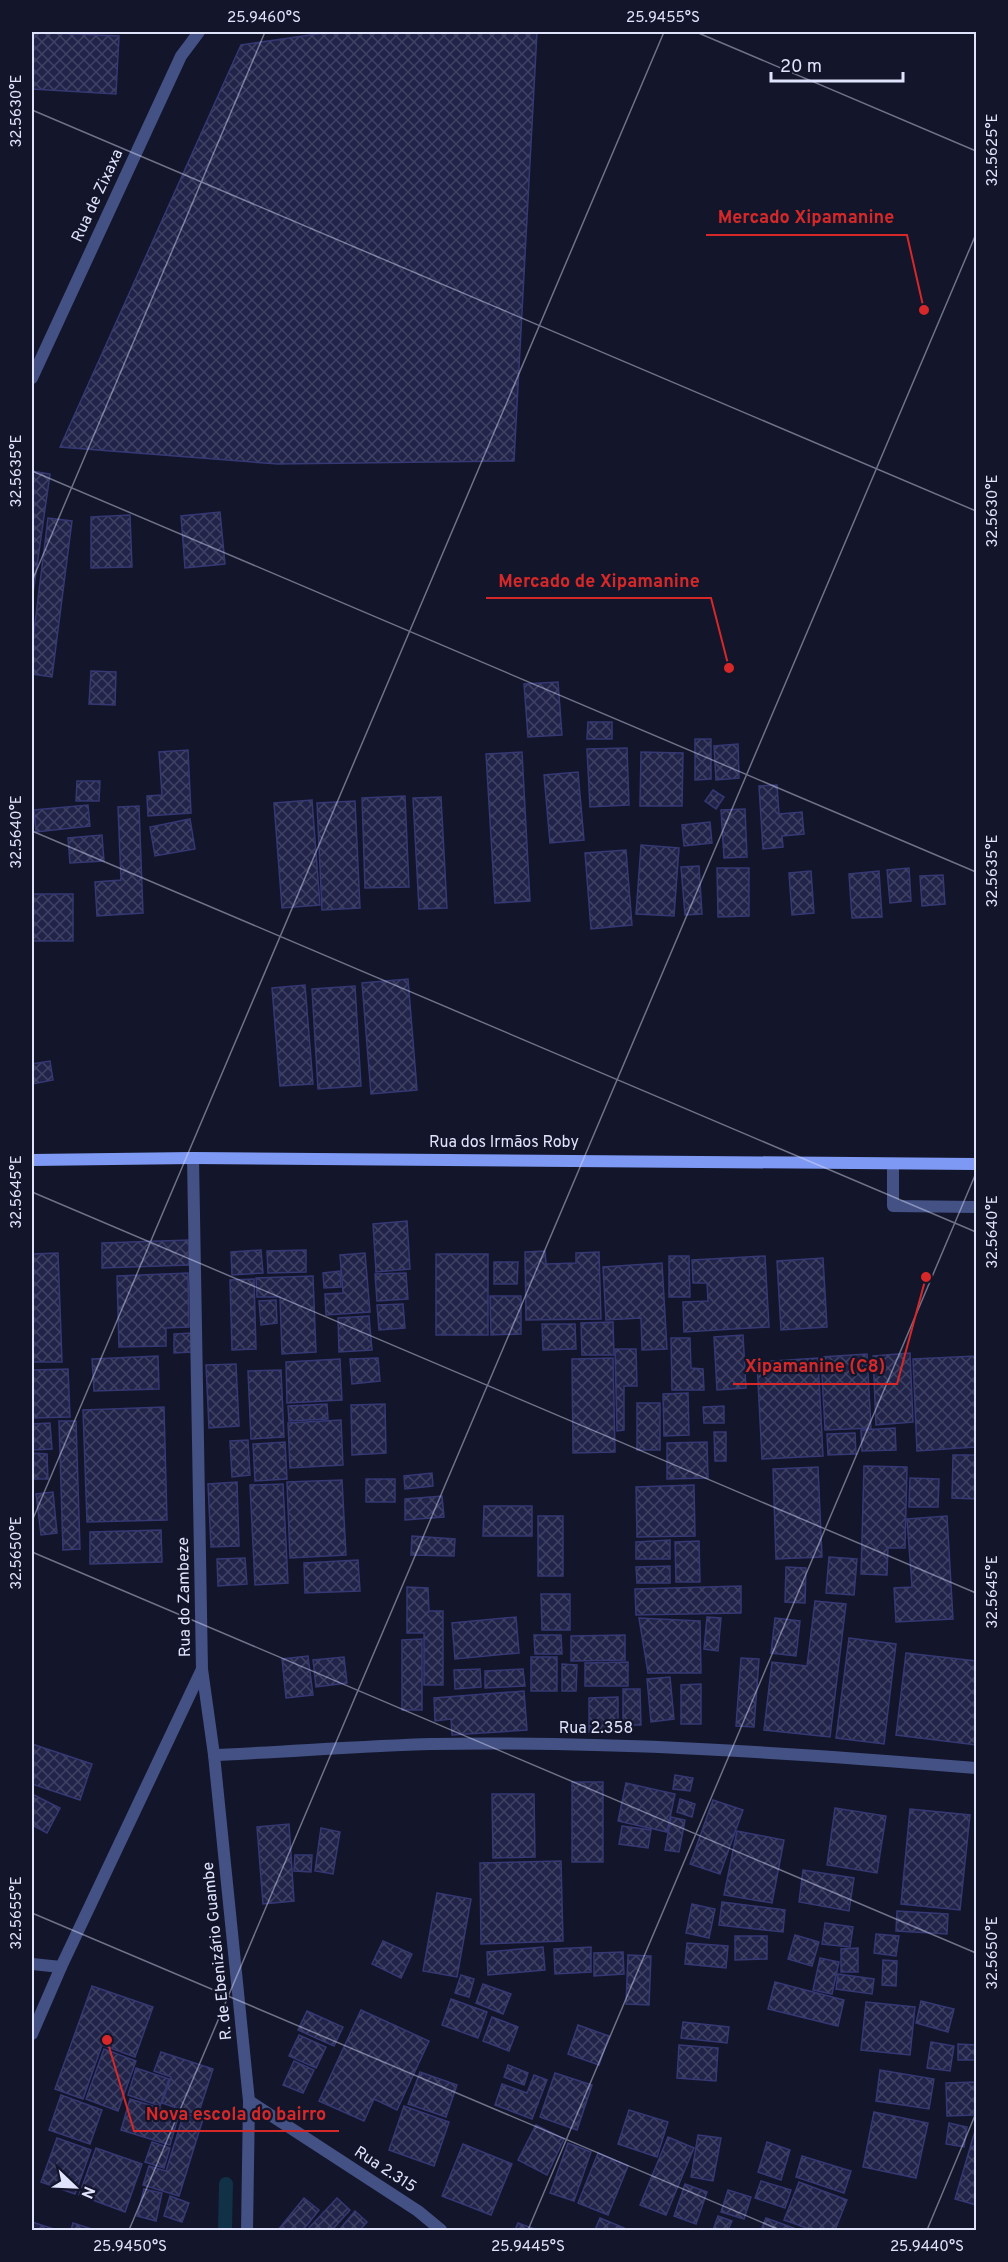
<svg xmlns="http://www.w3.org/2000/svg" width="1008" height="2262" font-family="Overpass,sans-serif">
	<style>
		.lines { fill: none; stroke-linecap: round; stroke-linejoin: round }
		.stream { stroke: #103146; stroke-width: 14 }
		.building { fill: url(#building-cross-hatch); stroke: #353873; stroke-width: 1.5 }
		.lane { stroke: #435185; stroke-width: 12 }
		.street { stroke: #435185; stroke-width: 12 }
		.secondary { stroke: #7e99f4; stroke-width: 12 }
		.ticks { fill: none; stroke: #dfe3fc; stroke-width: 1.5; stroke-opacity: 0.45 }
		.labels { text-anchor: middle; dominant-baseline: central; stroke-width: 4.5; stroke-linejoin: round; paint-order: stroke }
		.street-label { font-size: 16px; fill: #dfe3fc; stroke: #13152a }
		.leader { fill: none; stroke: #d62828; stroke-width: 2 }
		.callout-dot { fill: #d62828; stroke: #13152a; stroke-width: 2 }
		.callout-label { font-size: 18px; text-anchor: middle; font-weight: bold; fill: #d62828; stroke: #13152a; stroke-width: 4.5; stroke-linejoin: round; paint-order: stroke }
		.neatline { fill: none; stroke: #dfe3fc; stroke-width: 2 }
		.ticks-label { font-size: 15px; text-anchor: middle; fill: #dfe3fc }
	</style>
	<defs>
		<pattern id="building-cross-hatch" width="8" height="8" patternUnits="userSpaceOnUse" patternTransform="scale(1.5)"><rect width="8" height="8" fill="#212349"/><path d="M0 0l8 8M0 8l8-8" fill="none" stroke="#414364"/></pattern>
	</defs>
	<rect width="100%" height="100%" fill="#13152a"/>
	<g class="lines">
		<!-- stream -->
		<path class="stream" d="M225 2230 226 2184"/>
	</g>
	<!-- building -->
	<g class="building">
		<path d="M32 32 119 36 116 94 32 89Z"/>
		<path d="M331 32H537L514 461 278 464 60 447 241 45Z"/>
		<path d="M32 471 50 474 32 601Z"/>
		<path d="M220 512 225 564 185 568 181 516Z"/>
		<path d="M130 515 132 567 91 568V517Z"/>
		<path d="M48 518 72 521 52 677 32 674V647Z"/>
		<path d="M91 671 116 672 115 705 89 704Z"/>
		<path d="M558 682 562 735 528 737 524 684Z"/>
		<path d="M588 722H612V739H587Z"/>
		<path d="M695 739H711V779L695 780Z"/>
		<path d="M738 744 739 778 716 780 714 746Z"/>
		<path d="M627 748 629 805 590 807 587 749Z"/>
		<path d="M188 750 191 813 148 816 147 796 162 795 159 752Z"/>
		<path d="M522 752 530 901 495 903 486 754Z"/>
		<path d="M641 752 683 753 682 806H640Z"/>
		<path d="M578 772 584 840 550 843 544 775Z"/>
		<path d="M77 781H100L99 801H76Z"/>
		<path d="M777 785 779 814 802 812 804 834 782 836 783 847 763 849 759 786Z"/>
		<path d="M713 790 724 797 716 809 705 801Z"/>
		<path d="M405 796 409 887 365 888 362 798Z"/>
		<path d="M441 797 447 908 419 909 413 798Z"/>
		<path d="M312 800 320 905 282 908 274 803Z"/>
		<path d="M355 801 360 908 322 910 317 803Z"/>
		<path d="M88 805 90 826 36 832 34 810Z"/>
		<path d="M139 806 143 913 97 916 95 882 121 880 118 807Z"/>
		<path d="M745 809 747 857 724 858 721 810Z"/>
		<path d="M190 819 195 849 155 856 150 827Z"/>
		<path d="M710 822 712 843 684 846 682 825Z"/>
		<path d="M102 835 104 861 70 863 68 838Z"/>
		<path d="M641 845 679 848 674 916 636 914Z"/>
		<path d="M626 850 632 925 591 929 585 853Z"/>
		<path d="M699 866 702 914 685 915 681 867Z"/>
		<path d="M717 868H749V916L718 917Z"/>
		<path d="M909 868 911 901 890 903 887 870Z"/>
		<path d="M811 871 814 913 792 915 789 873Z"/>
		<path d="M879 871 882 917 852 918 849 874Z"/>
		<path d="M943 875 945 904 922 906 920 876Z"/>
		<rect x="32" y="894" width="41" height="47"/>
		<path d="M408 979 417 1090 371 1094 362 983Z"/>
		<path d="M305 985 313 1084 280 1086 272 988Z"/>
		<path d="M355 986 361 1086 318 1089 312 989Z"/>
		<path d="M50 1061 53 1080 32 1084V1064Z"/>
		<path d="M407 1221 410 1269 376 1272 373 1224Z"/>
		<path d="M189 1240V1265L102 1268V1243Z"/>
		<path d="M261 1250 263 1273 232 1275 231 1252Z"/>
		<path d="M306 1250V1272L268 1273 267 1251Z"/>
		<path d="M545 1251 546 1264 576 1263V1253L599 1252 601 1319 526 1320 525 1252Z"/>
		<path d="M58 1253 62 1362H32V1254Z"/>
		<path d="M365 1253 370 1312 326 1315 325 1294 343 1293 340 1255Z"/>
		<rect x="436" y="1254" width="52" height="81"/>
		<path d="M669 1256H689L690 1297H669Z"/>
		<path d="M765 1256 769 1327 684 1332 683 1302 708 1301 707 1283H693L692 1260Z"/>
		<path d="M823 1258 827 1327 781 1330 777 1261Z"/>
		<path d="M494 1262H518L517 1284H494Z"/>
		<path d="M662 1263 667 1349 642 1350 641 1318 606 1320 603 1267Z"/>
		<path d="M340 1271 341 1287 324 1288 323 1273Z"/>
		<path d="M188 1273 189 1327 166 1328V1346L119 1347 117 1276Z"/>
		<path d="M406 1273 408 1299 377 1301 375 1274Z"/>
		<path d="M313 1276 316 1352 282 1354 280 1297H257L256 1278Z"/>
		<path d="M254 1279 256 1349 232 1350 230 1280Z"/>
		<path d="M490 1296H521V1334L491 1335Z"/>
		<path d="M276 1300 277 1323 261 1325 259 1301Z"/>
		<path d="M403 1304 405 1328 379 1330 377 1305Z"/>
		<path d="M369 1316 372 1350 339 1352 338 1318Z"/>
		<path d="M613 1322 614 1355H582L581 1323Z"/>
		<path d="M542 1324H575L576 1349 543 1350Z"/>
		<path d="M192 1333V1352L174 1353V1334Z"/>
		<path d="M743 1335 746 1388 717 1390 714 1337Z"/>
		<path d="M671 1338H690L691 1368 703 1369 704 1390H672Z"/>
		<path d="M615 1349H636L637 1386H624V1430L617 1431Z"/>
		<path d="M910 1353 913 1422 876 1425 873 1356Z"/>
		<path d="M867 1354 871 1428 825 1430 821 1357Z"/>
		<path d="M158 1356 159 1389 94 1391 92 1359Z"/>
		<path d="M976 1356V1447L917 1451 913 1359Z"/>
		<path d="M378 1358 380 1381 352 1384 350 1359Z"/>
		<path d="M613 1358 615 1452 573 1453 572 1359Z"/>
		<path d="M818 1358 823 1456 762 1459 757 1362Z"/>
		<path d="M340 1359 342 1400 287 1403 286 1362Z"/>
		<path d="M236 1364 239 1426 209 1428 206 1365Z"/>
		<path d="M68 1369 70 1417 32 1418V1370Z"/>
		<path d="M281 1370 284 1437 251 1439 248 1371Z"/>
		<path d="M688 1393 689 1435 664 1436 663 1394Z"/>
		<rect x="637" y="1403" width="23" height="47"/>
		<path d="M327 1404 328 1419 289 1421 288 1406Z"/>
		<path d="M385 1404 386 1453 352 1455 351 1405Z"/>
		<path d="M724 1406V1423H704L703 1407Z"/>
		<path d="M164 1407 167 1520 87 1522 83 1410Z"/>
		<path d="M341 1420 343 1465 290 1468 288 1423Z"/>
		<path d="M59 1421H76L80 1549 63 1550Z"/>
		<path d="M50 1423 52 1449 33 1450 32 1424Z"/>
		<path d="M895 1428 896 1450 862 1451 861 1430Z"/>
		<path d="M714 1432H726V1461H715Z"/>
		<path d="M855 1433 856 1454 828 1455 827 1434Z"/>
		<path d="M248 1440 250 1475 232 1477 230 1441Z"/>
		<path d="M285 1442 287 1479 255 1481 253 1444Z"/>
		<path d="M707 1442 708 1478 667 1479V1443Z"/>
		<path d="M32 1453 47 1454 48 1479H32Z"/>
		<path d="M953 1455H976V1499L952 1498Z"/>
		<path d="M864 1466 907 1467 905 1548H888L887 1575 861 1574Z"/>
		<path d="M818 1467 822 1557 776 1559 773 1469Z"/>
		<path d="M432 1473 433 1486 405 1489 404 1476Z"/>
		<path d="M910 1478 939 1479 938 1507H909Z"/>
		<rect x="366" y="1479" width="29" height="23"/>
		<path d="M342 1480 346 1555 290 1558 287 1482Z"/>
		<path d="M237 1482 239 1546 211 1547 208 1484Z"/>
		<path d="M283 1484 288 1583 255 1585 250 1485Z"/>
		<path d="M694 1485 695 1536 637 1537 636 1487Z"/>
		<path d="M53 1492 57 1533 41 1535 36 1494Z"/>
		<path d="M442 1496 444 1517 405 1520V1499Z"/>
		<path d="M484 1506H532V1536H483Z"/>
		<rect x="538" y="1516" width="25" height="60"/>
		<path d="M947 1516 953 1619 896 1622 894 1588 912 1587 907 1519Z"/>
		<path d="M161 1530 162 1562 90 1564V1532Z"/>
		<path d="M412 1536 455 1539 454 1556 411 1555Z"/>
		<path d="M670 1540V1559H636V1542Z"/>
		<path d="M699 1541 700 1582H676L675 1542Z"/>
		<path d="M829 1557 857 1559 854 1595 826 1593Z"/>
		<path d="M245 1558 247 1584 218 1586 217 1559Z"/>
		<path d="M358 1560 360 1591 305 1593 304 1563Z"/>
		<path d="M670 1566V1583H637L636 1567Z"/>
		<path d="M786 1567 806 1568 805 1603 785 1602Z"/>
		<path d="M741 1586V1613L636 1615 635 1589Z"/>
		<path d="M407 1587 428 1588 429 1611H443V1685H424V1633H407Z"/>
		<path d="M541 1594H570V1630H542Z"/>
		<path d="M815 1601 846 1604 830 1737 764 1730 772 1662 807 1666Z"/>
		<path d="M516 1617 519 1653 455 1659 452 1623Z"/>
		<path d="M707 1617 721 1618 718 1651 704 1649Z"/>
		<path d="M639 1618 700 1621 701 1673H648Z"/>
		<path d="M775 1618 800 1621 796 1656 771 1653Z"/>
		<path d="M534 1635H561L562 1654H535Z"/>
		<path d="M625 1635V1660L571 1661V1636Z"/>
		<path d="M849 1638 896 1644 884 1744 836 1738Z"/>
		<path d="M422 1639V1710H402V1640Z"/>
		<path d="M906 1653 976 1661V1745L896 1735Z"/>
		<path d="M308 1656 313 1695 286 1698 282 1659Z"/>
		<path d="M344 1657 347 1683 316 1687 313 1660Z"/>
		<rect x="531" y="1657" width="26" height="34"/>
		<path d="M741 1658 759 1659 754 1727 736 1726Z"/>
		<path d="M628 1662V1686H585V1663Z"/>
		<path d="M562 1664 577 1665 576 1691H562Z"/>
		<path d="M480 1669 481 1687 455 1689 454 1670Z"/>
		<path d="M523 1669 525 1686 485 1688V1671Z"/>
		<path d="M670 1677 674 1719 651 1722 647 1679Z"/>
		<path d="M701 1684V1724H681V1685Z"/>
		<path d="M623 1689H640L641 1725H623Z"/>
		<path d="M524 1691 527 1730 452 1735 451 1719 435 1721 434 1698Z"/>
		<path d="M618 1697V1731L589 1732V1698Z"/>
		<path d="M32 1744 92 1764 80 1800 32 1784Z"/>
		<path d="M675 1775 693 1778 690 1791 673 1789Z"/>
		<rect x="572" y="1782" width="31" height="80"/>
		<path d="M626 1783 675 1794 667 1832 618 1821Z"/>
		<path d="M32 1794 60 1808 47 1833 32 1825Z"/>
		<path d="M492 1794H534L535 1857 493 1858Z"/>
		<path d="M680 1799 695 1804 692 1817 677 1812Z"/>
		<path d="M713 1800 743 1810 720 1874 690 1864Z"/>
		<path d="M835 1808 886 1816 877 1873 827 1865Z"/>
		<path d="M910 1809 970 1815 960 1910 901 1904Z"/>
		<path d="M671 1817 685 1820 679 1852 665 1850Z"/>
		<path d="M289 1824 294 1901 263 1904 257 1827Z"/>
		<path d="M622 1826 651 1830 648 1848 619 1844Z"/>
		<path d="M321 1828 340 1832 333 1874 315 1871Z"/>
		<path d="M737 1831 784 1840 772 1903 724 1895Z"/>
		<path d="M295 1855H312L311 1872 294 1871Z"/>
		<path d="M561 1861 563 1941 481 1944 480 1863Z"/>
		<path d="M803 1870 854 1878 849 1911 799 1902Z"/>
		<path d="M437 1893 471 1899 457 1977 423 1971Z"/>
		<path d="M722 1902 785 1910 783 1932 719 1925Z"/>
		<path d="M692 1904 715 1909 709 1938 686 1933Z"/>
		<path d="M897 1911 948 1914 947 1934 896 1931Z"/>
		<path d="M825 1923 853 1927 850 1947 822 1944Z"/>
		<path d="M876 1934 899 1936 896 1956 874 1953Z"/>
		<path d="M795 1935 819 1942 812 1966 788 1959Z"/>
		<path d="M735 1936H767V1959L735 1960Z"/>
		<path d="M383 1941 412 1954 401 1978 372 1964Z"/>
		<path d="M687 1943 728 1946 726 1968 685 1964Z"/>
		<path d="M543 1947 545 1970 488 1975 487 1952Z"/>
		<path d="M591 1947V1972L555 1974 554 1949Z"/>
		<path d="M858 1948V1972H841V1949Z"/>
		<path d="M623 1952 624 1974 594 1976V1953Z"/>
		<path d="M628 1955 651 1956 649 2005 626 2004Z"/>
		<path d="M820 1958 839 1962 832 1994 813 1990Z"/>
		<path d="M883 1960 897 1961 896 1986 882 1985Z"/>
		<path d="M838 1974 874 1979 872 1994 836 1989Z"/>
		<path d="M461 1975 474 1979 469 1997 455 1993Z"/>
		<path d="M775 1982 844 2000 838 2026 768 2009Z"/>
		<path d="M483 1984 511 1994 503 2014 476 2003Z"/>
		<path d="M92 1986 153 2007 135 2057 102 2045 83 2099 55 2089Z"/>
		<path d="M451 1999 487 2012 478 2038 442 2025Z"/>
		<path d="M921 2001 954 2009 948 2032 916 2023Z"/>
		<path d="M866 2002 915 2007 910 2055 861 2050Z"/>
		<path d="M361 2010 429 2041 397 2110 374 2099 364 2121 319 2101Z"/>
		<path d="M307 2011 343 2027 334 2046 298 2030Z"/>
		<path d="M492 2017 518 2027 509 2051 483 2041Z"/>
		<path d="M683 2022 729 2027 727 2043 681 2038Z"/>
		<path d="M578 2025 609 2036 599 2065 568 2054Z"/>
		<path d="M299 2035 326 2047 316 2068 289 2056Z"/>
		<path d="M931 2042 954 2046 950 2071 927 2068Z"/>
		<path d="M958 2044 976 2045V2060H958Z"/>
		<path d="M679 2045 718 2048 716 2081 677 2078Z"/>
		<path d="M104 2049 136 2061 118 2111 86 2099Z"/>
		<path d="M161 2052 213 2069 198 2115 162 2103 171 2077 154 2071Z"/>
		<path d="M294 2061 314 2070 303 2093 283 2085Z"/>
		<path d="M508 2065 528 2073 524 2085 504 2077Z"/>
		<path d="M136 2068 169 2079 160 2106 128 2095Z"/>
		<path d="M880 2070 934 2079 929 2109 876 2101Z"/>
		<path d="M420 2072 457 2085 446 2117 408 2104Z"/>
		<path d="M555 2073 592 2085 577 2130 540 2117Z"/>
		<path d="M534 2075 547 2080 532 2119 495 2105 502 2084 527 2093Z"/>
		<path d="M976 2082V2115L947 2116 946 2083Z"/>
		<path d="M61 2095 102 2110 90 2144 49 2130Z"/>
		<path d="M130 2099 179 2114 170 2145 121 2130Z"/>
		<path d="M404 2106 449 2122 434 2166 389 2150Z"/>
		<path d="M629 2110 668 2122 657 2157 618 2144Z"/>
		<path d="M874 2112 928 2123 916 2178 863 2167Z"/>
		<path d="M184 2113 203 2119 179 2196 143 2185 149 2166 166 2171Z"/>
		<path d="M949 2123 967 2127 964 2147 946 2144Z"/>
		<path d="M536 2125 564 2139 547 2175 518 2160Z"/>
		<path d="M975 2131 976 2132V2205L955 2199Z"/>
		<path d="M698 2135 721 2138 713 2181 691 2177Z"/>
		<path d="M668 2137 694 2148 666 2215 640 2205Z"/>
		<path d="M57 2138 91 2150 75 2194 41 2182Z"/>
		<path d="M152 2142 170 2148 164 2168 145 2162Z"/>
		<path d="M767 2142 790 2150 781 2180 758 2172Z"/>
		<path d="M568 2143 591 2152 574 2201 550 2193Z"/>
		<path d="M463 2144 512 2164 491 2215 442 2196Z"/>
		<path d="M96 2148 142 2164 125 2212 79 2195Z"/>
		<path d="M598 2153 628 2166 608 2215 578 2203Z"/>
		<path d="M802 2156 851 2171 844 2193 796 2177Z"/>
		<path d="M761 2181 791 2190 785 2208 755 2198Z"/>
		<path d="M799 2182 847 2200 835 2230H812L784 2220Z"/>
		<path d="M685 2184 707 2192 696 2224 674 2216Z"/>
		<path d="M144 2189 162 2193 156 2221 137 2216Z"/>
		<path d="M728 2190 751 2197 744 2219 721 2212Z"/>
		<path d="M170 2196 189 2203 182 2222 164 2216Z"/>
		<path d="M304 2198 319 2210 303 2230H278Z"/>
		<path d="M337 2198 350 2210 332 2230H307Z"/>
		<path d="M355 2211 367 2222 360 2230H339Z"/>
		<path d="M718 2216 732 2221 728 2230H713Z"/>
		<path d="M600 2218 624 2228 623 2230H595Z"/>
		<path d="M766 2218 799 2230H761Z"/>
		<path d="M32 2222 57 2230H32Z"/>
		<path d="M73 2223 95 2230H71Z"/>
		<path d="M518 2223 537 2230H515Z"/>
	</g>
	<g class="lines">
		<!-- lane -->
		<path class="lane" d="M893 1164V1206L976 1207"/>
		<!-- street -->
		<g class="street">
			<path d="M32 378 181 56 199 32"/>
			<path d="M202 1669 214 1755 249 2101 247 2230"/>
			<path d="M214 1755C287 1752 360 1746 432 1744 614 1741 796 1753 976 1768"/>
			<path d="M32 1964 61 1967"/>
			<path d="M32 2034 61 1967 202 1669 193 1158"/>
			<path d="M249 2101 418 2211 441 2230"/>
		</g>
		<!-- secondary -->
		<path class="secondary" d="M32 1160 193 1158 976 1164"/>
	</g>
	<!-- ticks -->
	<path class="ticks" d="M696 32 976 151M32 110 976 511M32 471 976 872M32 581 265 32M32 831 976 1232M32 1192 976 1593M32 1521 664 32M32 1552 976 1953M32 1913 780 2230M129 2230 976 234M528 2230 976 1173M927 2230 976 2113"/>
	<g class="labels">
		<!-- street labels -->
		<g class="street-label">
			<text transform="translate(98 196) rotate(-65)">Rua de Zixaxa</text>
			<text x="504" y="1143">Rua dos Irmãos Roby</text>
			<text transform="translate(185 1597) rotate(-91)">Rua do Zambeze</text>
			<text x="596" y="1729">Rua 2.358</text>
			<text transform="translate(218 1951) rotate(-96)">R. de Ebenizário Guambe</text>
			<text transform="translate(385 2170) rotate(33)">Rua 2.315</text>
		</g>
	</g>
	<!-- callouts -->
	<path class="leader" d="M924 310L907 235H706M729 668L711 598H486M926 1277L897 1384H733M107 2040L134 2131H339"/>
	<g class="callout-dot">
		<circle cx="924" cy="310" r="6"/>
		<circle cx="729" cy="668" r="6"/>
		<circle cx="926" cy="1277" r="6"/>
		<circle cx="107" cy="2040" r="6"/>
	</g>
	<g class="callout-label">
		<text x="806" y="223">Mercado Xipamanine</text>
		<text x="599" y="587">Mercado de Xipamanine</text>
		<text x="815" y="1372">Xipamanine (C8)</text>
		<text x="236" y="2120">Nova escola do bairro</text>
	</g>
	<!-- border -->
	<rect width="1008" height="2262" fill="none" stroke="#13152a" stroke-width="66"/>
	<!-- north arrow -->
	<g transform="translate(75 2187) rotate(113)" stroke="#13152a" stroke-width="4.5" paint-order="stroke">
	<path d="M0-4.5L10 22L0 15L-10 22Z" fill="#dfe3fc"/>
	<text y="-9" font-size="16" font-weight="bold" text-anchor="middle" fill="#dfe3fc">N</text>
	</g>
	<!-- scale -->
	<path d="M771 72v9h132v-9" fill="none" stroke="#dfe3fc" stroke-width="3"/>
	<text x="780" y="72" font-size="18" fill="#dfe3fc" stroke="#13152a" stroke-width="4.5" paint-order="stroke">20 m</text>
	<rect x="33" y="33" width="942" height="2196" class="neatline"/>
	<g class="ticks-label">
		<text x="264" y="22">25.9460°S</text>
		<text x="663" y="22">25.9455°S</text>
		<text transform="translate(16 111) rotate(-90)" y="5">32.5630°E</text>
		<text transform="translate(992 150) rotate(-90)" y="5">32.5625°E</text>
		<text transform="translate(16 471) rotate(-90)" y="5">32.5635°E</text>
		<text transform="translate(992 511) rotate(-90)" y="5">32.5630°E</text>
		<text transform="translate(16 832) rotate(-90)" y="5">32.5640°E</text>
		<text transform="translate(992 871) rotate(-90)" y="5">32.5635°E</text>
		<text transform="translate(16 1192) rotate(-90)" y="5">32.5645°E</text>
		<text transform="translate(992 1232) rotate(-90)" y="5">32.5640°E</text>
		<text transform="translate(16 1553) rotate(-90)" y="5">32.5650°E</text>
		<text transform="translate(992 1592) rotate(-90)" y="5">32.5645°E</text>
		<text transform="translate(16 1913) rotate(-90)" y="5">32.5655°E</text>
		<text transform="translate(992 1953) rotate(-90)" y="5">32.5650°E</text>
		<text x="130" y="2251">25.9450°S</text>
		<text x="528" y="2251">25.9445°S</text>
		<text x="927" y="2251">25.9440°S</text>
	</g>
</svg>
